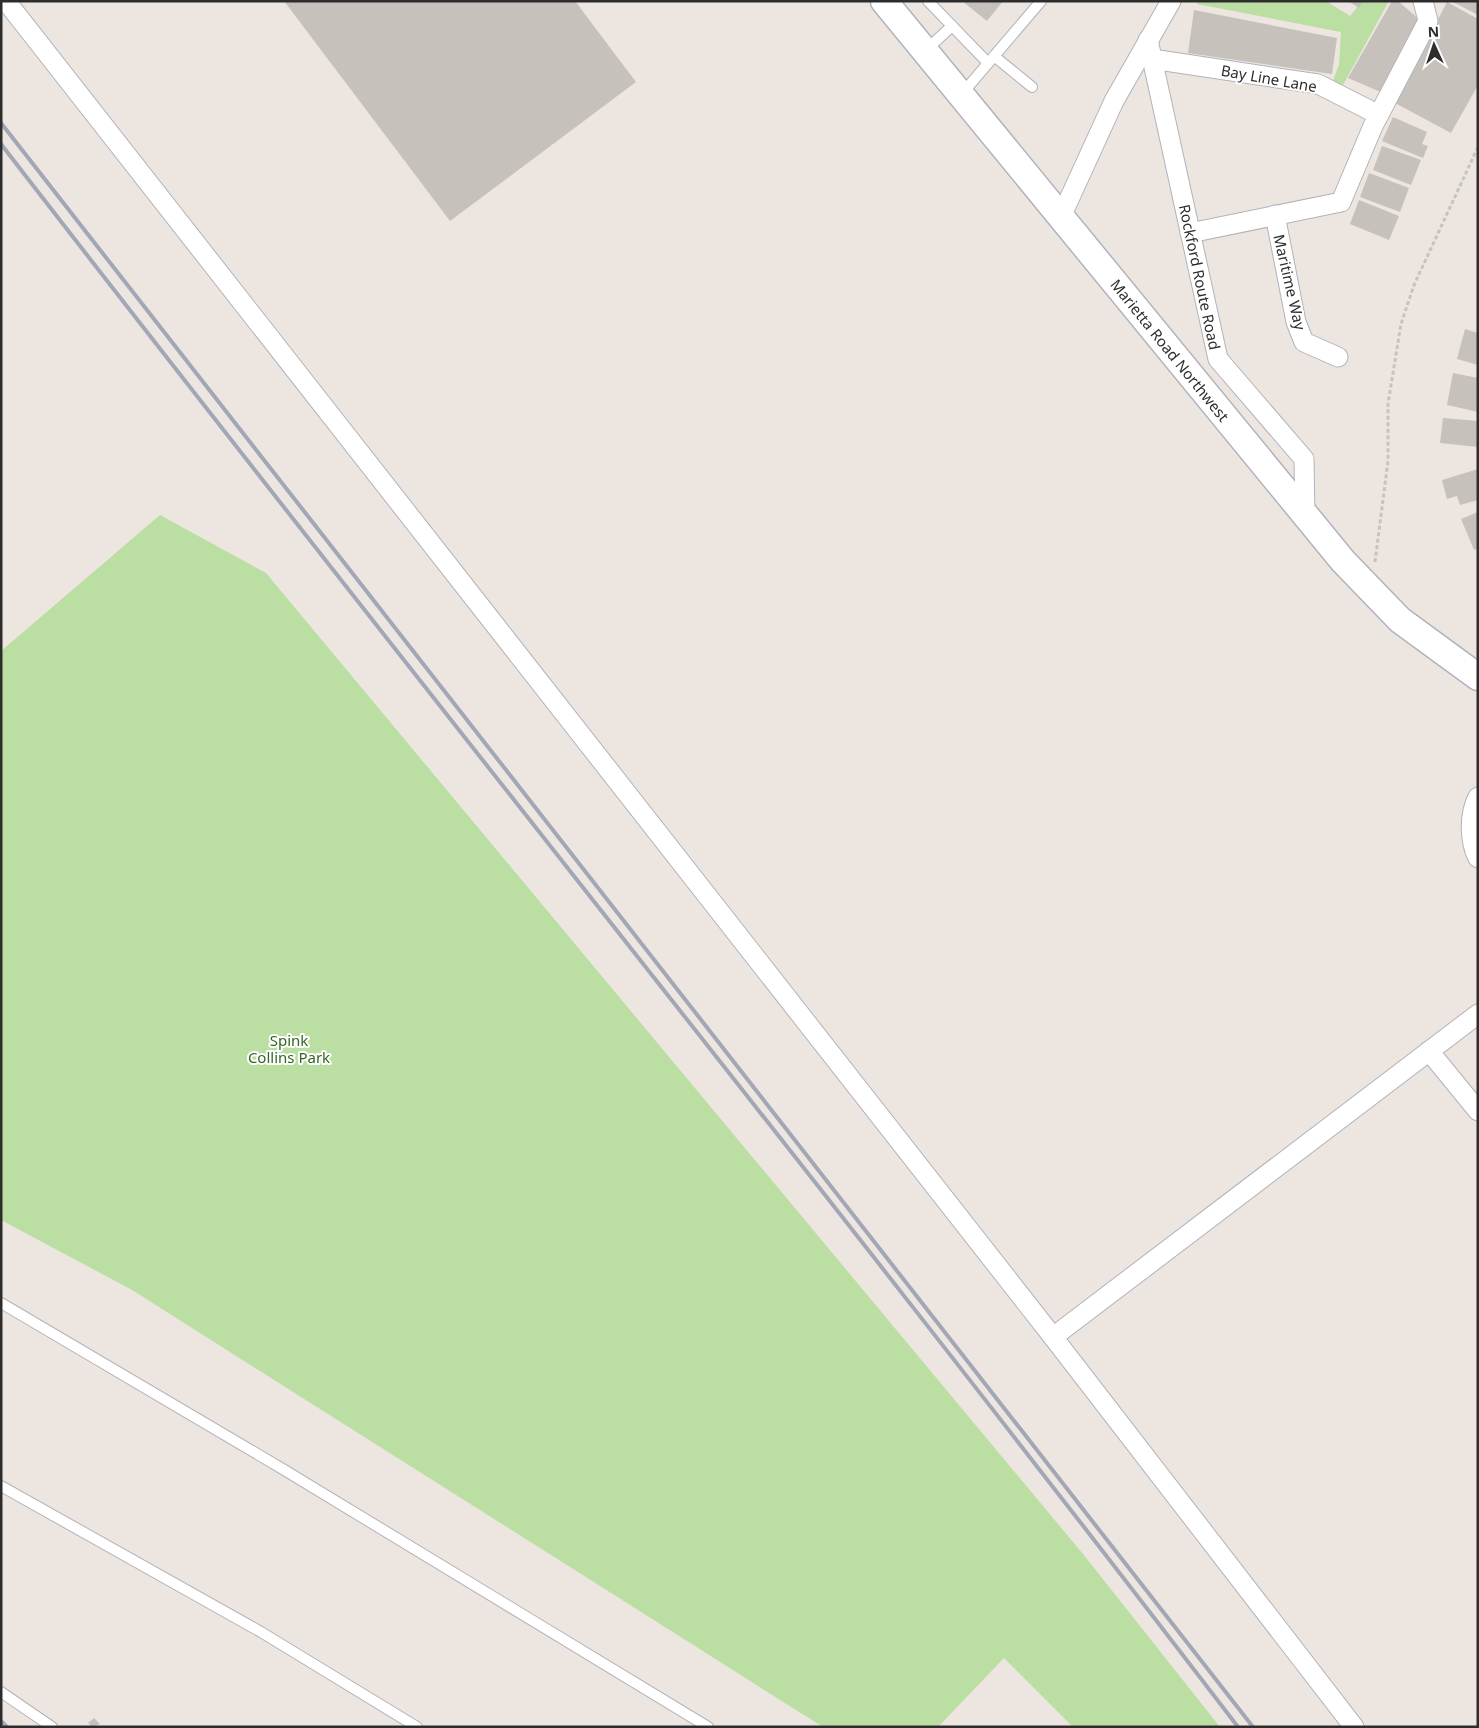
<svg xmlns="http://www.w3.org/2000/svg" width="1479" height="1728" font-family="'Noto Sans',sans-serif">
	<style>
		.green { fill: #bbdea2 }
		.building { fill: #c6c1bb }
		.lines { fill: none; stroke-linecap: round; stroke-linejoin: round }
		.service-casing { stroke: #b1b3bb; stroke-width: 12 }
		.minor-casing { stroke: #b1b3bb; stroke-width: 21 }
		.secondary-casing { stroke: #b1b3bb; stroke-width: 29 }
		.path { stroke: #c4c4c4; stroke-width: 3; stroke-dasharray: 4 2.5; stroke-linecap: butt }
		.service { stroke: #fff; stroke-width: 10 }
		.minor { stroke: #fff; stroke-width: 19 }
		.secondary { stroke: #fff; stroke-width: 26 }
		.rail { stroke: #a3a7b5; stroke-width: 4 }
		.labels { text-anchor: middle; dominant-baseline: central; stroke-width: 4; stroke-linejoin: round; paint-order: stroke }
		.street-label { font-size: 15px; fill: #2d2d2d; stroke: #fff }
		.park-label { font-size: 15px; fill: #346521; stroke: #fff }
	</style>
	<rect width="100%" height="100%" fill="#ede6e0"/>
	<!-- green -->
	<g class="green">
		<path d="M1198 1H1326L1350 16 1362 1H1389L1343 85 1332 83 1339 65 1341 32 1197 4Z"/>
		<path d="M160 515 266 573 1083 1554 1220 1727H1073L1004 1658 938 1727H823L132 1290 1 1220V651Z"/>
	</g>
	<!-- building -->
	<g class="building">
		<path d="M284 1H575L636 82 450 221Z"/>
		<path d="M962 1H1003L987 21Z"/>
		<path d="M1348 1H1363L1359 8Z"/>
		<path d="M1392 1H1398L1421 21 1383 93 1348 78Z"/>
		<path d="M1451 1H1478V15Z"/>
		<path d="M1447 2 1478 19V85L1451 133 1395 103Z"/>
		<path d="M1194 10 1337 38 1332 74 1188 53Z"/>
		<path d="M1393 117 1427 132 1422 144 1428 146 1423 158 1382 141Z"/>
		<path d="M1382 146 1421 160 1411 185 1373 170Z"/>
		<path d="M1369 173 1409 188 1400 212 1360 197Z"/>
		<path d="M1359 200 1399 216 1389 240 1350 224Z"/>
		<path d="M1465 329 1478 333V365L1457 359Z"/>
		<path d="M1453 373 1478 378V412L1447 405Z"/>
		<path d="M1443 418 1478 421V447L1440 443Z"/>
		<path d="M1478 469V500L1460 505 1457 496 1447 499 1442 480Z"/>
		<path d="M1478 512V548L1474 550 1461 519Z"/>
		<path d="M94 1718 100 1724 92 1727 88 1723Z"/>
	</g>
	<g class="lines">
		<!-- service casing -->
		<g class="service-casing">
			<g id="service">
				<path d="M928 1 988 63"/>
				<path d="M925 51 952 26"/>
				<path d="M994 56 1032 87"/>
				<path d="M961 95 1041 1"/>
				<path d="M1 1303 281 1468 708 1727"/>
				<path d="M1 1486 261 1632 417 1727"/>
				<path d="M1 1692 52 1727"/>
			</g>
		</g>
		<!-- minor casing -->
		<g class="minor-casing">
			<g id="minor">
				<path d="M6 1 1053 1337 1354 1727"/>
				<path d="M1148 40 1218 359 1304 459 1305 515"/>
				<path d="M1152 59 1318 84 1379 115"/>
				<path d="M1275 215 1296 322 1304 342 1338 357"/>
				<path d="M1061 217 1114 101 1171 1"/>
				<path d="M1190 233 1341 202 1373 126 1428 21 1423 1"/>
				<path d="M1478 797C1469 814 1469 841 1478 858"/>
				<path d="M1429 1051 1478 1111"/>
				<path d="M1053 1337 1478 1014"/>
			</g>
		</g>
		<!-- secondary casing -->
		<g class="secondary-casing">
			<path id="secondary" d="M884 1 1343 561 1400 620 1478 677"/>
		</g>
		<!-- path -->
		<path class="path" d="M1375 562 1388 461V404L1401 324 1414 285 1478 147"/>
		<!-- service -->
		<use href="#service" class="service"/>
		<!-- minor -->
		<use href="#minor" class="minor"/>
		<!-- secondary -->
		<use href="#secondary" class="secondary"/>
		<!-- rail -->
		<g class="rail">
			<path d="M1 123 1253 1727"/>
			<path d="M1 144C410 674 831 1195 1238 1727"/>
			<path d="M1 1721 7 1727"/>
		</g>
	</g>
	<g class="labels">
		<!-- street labels -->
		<g class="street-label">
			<text transform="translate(1269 78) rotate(10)">Bay Line Lane</text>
			<text transform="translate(1200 277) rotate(78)">Rockford Route Road</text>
			<text transform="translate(1290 282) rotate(77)">Maritime Way</text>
			<text transform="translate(1170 350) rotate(51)">Marietta Road Northwest</text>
		</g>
		<!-- park labels -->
		<g class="park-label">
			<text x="289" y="1040">Spink<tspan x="289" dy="17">Collins Park</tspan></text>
		</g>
	</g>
	<!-- border -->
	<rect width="1479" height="1728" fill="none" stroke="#2d2d2d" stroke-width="5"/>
	<!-- north arrow -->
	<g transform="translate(1434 45) rotate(357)" stroke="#ffffff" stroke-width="4" paint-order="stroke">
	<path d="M0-4L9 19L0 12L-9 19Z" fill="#2d2d2d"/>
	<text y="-8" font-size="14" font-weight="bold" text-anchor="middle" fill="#2d2d2d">N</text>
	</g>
</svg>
